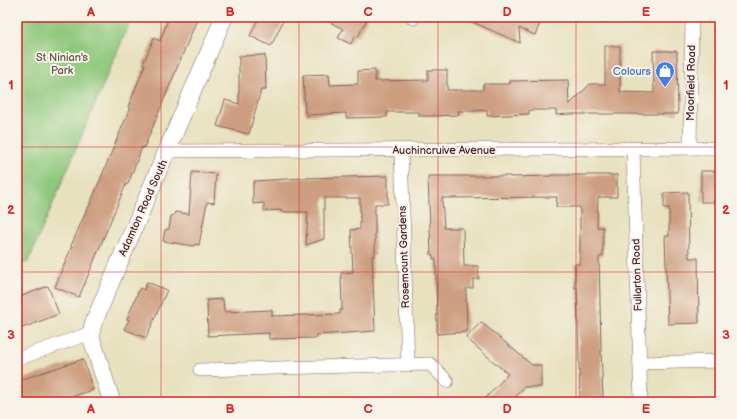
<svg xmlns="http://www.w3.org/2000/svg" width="737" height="419" font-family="'Balsamiq Sans',sans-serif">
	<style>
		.green { fill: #8ec87c; stroke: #6c7454 }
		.building { fill: #ce9e81 }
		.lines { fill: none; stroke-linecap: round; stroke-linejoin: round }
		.minor-casing { stroke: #81635f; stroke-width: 14 }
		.tertiary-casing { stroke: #81635f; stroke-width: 18 }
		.minor { stroke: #fff; stroke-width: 13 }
		.tertiary { stroke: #fff; stroke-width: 17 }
		.grid { fill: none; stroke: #d62828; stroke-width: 1; stroke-opacity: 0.55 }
		.labels { text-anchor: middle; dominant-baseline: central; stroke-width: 4; stroke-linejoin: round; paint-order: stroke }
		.park-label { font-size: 11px; fill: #5e5243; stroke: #f7f3e8 }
		.shop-label { font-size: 11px; fill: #366cbe; stroke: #f7f3e8; text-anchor: end }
		.street-label { font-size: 11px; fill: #4a1f2b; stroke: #f7f3e8 }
		.neatline { fill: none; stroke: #d62828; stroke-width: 1.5 }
		.grid-label { font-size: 13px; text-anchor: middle; font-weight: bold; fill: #d62828 }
	</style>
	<rect width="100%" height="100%" fill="#f7f3e8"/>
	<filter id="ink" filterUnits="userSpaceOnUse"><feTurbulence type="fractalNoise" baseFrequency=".025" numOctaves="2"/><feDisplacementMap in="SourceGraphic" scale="8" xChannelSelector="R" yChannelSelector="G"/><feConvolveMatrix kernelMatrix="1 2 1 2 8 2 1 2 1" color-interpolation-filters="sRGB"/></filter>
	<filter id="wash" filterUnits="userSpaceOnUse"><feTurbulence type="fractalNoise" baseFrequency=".012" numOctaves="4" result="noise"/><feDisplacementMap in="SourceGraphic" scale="16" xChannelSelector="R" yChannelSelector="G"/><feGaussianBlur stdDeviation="0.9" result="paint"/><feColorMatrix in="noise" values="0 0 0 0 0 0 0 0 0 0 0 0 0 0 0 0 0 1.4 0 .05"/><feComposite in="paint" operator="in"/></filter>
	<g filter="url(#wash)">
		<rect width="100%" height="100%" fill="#e8e1bf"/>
		<!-- green -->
		<path class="green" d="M17 17H132L28 262 17 266Z"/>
		<g id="blocks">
			<!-- building -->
			<g class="building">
				<path d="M169 17H198L144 148 142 147 128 184H126L79 297 55 287 72 246H71L87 209H88L130 108 128 107 145 65 143 64 154 38 160 41Z"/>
				<path d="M259 17H285L271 46 250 36Z"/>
				<path d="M320 17H368L358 37 355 36 351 44 338 38 343 29Z"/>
				<path d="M461 17H543L535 35 519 28 520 43Z"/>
				<path d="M605 46H620V92L654 93 653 51H677L678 114H569L556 115V110H529V114L487 116V110L473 111H458L459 115 431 116H419V112H387V117L346 118V113L306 115V112L305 113 303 75 329 74 330 85 358 84V71L375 70V81L428 80V70H447V90H483V84H510V81L568 80 569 105 590 84H605Z"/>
				<path d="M265 55 266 90H261L249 134 217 126 225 100 239 104V56Z"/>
				<rect x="701" y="171" width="19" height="31"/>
				<path d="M192 172 216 174 214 203 207 202 199 245 195 244 194 246 163 241 165 230 169 229 171 216 174 215 175 212 189 214Z"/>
				<path d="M551 175H617V197H598L597 227H603V256L599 257 601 350 603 397 580 398 577 288H575V264H580V207H556L557 197 442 198 444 228H463L464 266H478L479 279H473V288H466L467 332 437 334 436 259H433V255H431L428 176H510V177L551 176Z"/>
				<path d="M388 176V204H375V256H372L375 331 317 335V338L269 339V333L208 336 207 300 223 299 224 312 272 310V316L340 314V310H342L341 273 353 272 351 230 360 229V198H324V239L306 245 308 212H281V210L264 211V203L253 204V183H254V181L304 178Z"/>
				<path d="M688 192 689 258H698L699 323 668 324 665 236H669V208H664V193Z"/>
				<path d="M147 282 167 290 146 338 124 329 129 320 127 319 140 288 144 290Z"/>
				<path d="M48 286 59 314 17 330V298Z"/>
				<path d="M481 322 532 365H541V387H524L511 402H482L508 374 466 338Z"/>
				<path d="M83 359 93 390 55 402H49L48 397 33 402H17V381Z"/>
			</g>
		</g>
	</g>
	<g filter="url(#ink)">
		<use href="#blocks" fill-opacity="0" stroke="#81635f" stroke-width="1"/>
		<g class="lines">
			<!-- minor casing -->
			<g class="minor-casing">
				<g id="minor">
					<path d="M413 18 414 17"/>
					<path d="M633 148 641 402"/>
					<path d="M690 148 692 17"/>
					<path d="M401 150 408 364"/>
					<path d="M167 151 720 148"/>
					<path d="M17 359 91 333"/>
					<path d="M640 363 720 361"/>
					<path d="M200 370 430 364 447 381"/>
				</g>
			</g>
			<!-- tertiary casing -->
			<g class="tertiary-casing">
				<path id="tertiary" d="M112 402 92 340 91 333 93 324 224 17"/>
			</g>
			<!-- minor -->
			<use href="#minor" class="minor"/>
			<!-- tertiary -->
			<use href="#tertiary" class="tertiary"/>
		</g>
	</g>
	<!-- grid -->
	<path class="grid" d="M161 17V402M299 17V402M438 17V402M576 17V402M17 147H720M17 272H720"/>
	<!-- icons -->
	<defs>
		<g id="shop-pin" transform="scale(1)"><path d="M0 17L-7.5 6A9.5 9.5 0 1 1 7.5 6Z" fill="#3f7fe0" stroke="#f7f3e8"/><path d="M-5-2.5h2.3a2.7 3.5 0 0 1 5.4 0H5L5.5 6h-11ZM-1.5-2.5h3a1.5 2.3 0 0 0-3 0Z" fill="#fff"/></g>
	</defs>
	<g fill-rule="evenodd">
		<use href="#shop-pin" x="665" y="71"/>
	</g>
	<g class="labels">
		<!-- park labels -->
		<g class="park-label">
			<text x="62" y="57">St Ninian's<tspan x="62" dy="13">Park</tspan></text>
		</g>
		<!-- shop labels -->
		<g class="shop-label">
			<text x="651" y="71">Colours</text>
		</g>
		<!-- street labels -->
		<g class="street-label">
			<text transform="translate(691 83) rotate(-89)">Moorfield Road</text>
			<text x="444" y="150">Auchincruive Avenue</text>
			<text transform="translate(143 208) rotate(-66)">Adamton Road South</text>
			<text transform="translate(404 257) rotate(-92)">Rosemount Gardens</text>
			<text transform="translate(637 275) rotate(-92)">Fullarton Road</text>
		</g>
	</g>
	<!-- margin -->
	<rect width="737" height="419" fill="none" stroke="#f7f3e8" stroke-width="44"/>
	<rect x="22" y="22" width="693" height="375" class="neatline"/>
	<g class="grid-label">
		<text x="91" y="16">A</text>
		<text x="230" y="16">B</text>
		<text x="368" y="16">C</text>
		<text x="507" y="16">D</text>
		<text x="646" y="16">E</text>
		<text x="11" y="89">1</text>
		<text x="726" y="89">1</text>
		<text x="11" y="214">2</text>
		<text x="726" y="214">2</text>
		<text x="11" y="339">3</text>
		<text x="726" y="339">3</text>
		<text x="91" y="413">A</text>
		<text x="230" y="413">B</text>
		<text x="368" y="413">C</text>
		<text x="507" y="413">D</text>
		<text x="646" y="413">E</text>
	</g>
</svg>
